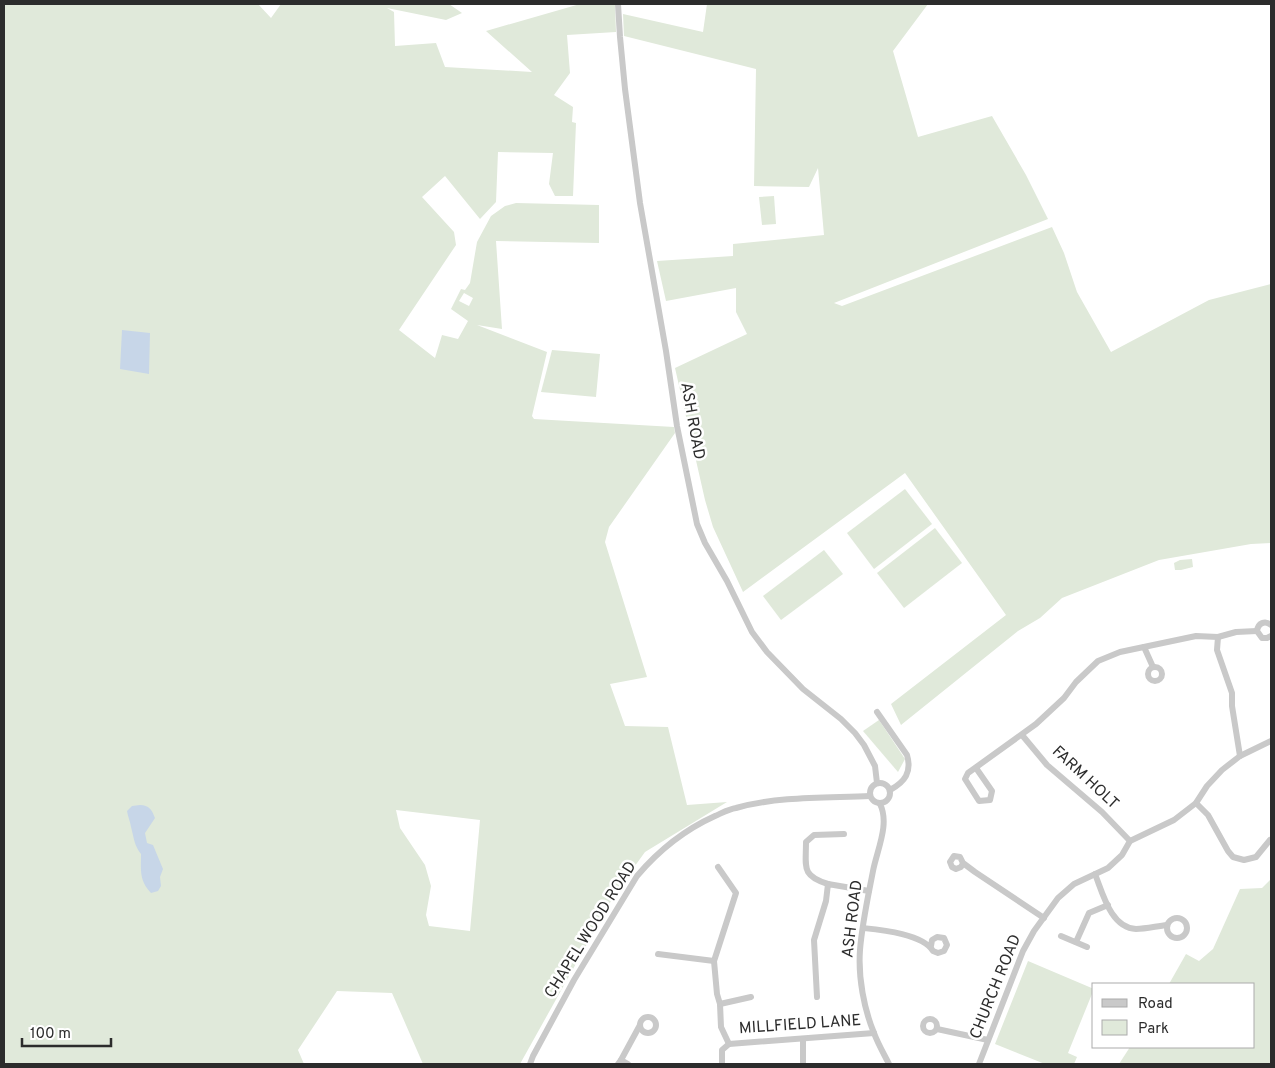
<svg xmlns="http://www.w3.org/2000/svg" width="1275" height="1068" font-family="Overpass,sans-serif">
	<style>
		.green { fill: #e0e9da; fill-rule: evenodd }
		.water { fill: #c7d6e8 }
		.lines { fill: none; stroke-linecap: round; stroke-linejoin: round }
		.minor { stroke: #c9c9c9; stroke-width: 6 }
		.labels { text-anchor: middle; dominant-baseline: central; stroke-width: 5; stroke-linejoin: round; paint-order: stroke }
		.street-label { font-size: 16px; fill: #2c2c2c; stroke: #fff }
	</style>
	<rect width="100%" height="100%" fill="#fff"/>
	<!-- green -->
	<g class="green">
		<path d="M4 4H258L271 18 281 4H449L462 13 446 20 387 8 394 12 395 46 436 43 445 67 532 72 486 31 580 4H615L616 32 567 35 570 73 554 95 573 107 572 122 576 123 573 196H555L549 184 553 153 498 152 496 202 480 219 445 176 422 197 454 232 456 245 399 330 435 358 442 335 458 339 468 321 451 309 461 289 465 290 470 283 477 242 491 216 505 206 516 203 599 205V243L496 241 502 329 477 325 547 352 532 416 534 419 674 427 675 433 609 527 605 542 647 677 610 684 625 726 668 727 687 805 727 802 645 852 616 892 520 1064H423L392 993 337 991 298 1050 304 1064H4ZM464 293 473 298 469 306 459 301ZM396 810 480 820 470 931 429 926 426 915 431 886 425 865 400 828Z"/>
		<path d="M707 4H928L893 51 918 137 992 116 1026 175 1048 219 834 303 842 306 1052 227 1064 253 1077 292 1111 352 1209 300 1271 284V543L1251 544 1159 560 1062 598 1040 618 1018 631 901 725 891 704 1006 615 905 473 743 592 713 527 705 500 675 368 747 334 736 312V288L666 301 657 261 733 256V244L824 235 818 168 809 187 754 186 756 69 624 36 623 14 703 32Z"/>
		<path d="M774 196 776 224 762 225 759 197Z"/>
		<path d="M552 350 600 354 596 397 541 392Z"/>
		<path d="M905 489 932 524 874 569 847 533Z"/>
		<path d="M935 528 962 563 904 608 877 573Z"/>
		<path d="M824 550 843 574 781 620 763 596Z"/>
		<path d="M1192 559 1193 567 1181 570H1175L1174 563 1180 560Z"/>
		<path d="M879 720 905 759 898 772 863 731Z"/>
		<path d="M1271 879V1064H1119L1130 1047H1254V984H1169L1186 954 1199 961 1213 949 1240 889 1262 888Z"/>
		<path d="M1028 961 1094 989 1068 1053 1077 1057 1074 1064H1045L995 1044Z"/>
	</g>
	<!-- water -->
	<g class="water">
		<path d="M122 330 150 333 149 374 120 369Z"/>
		<path d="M140 805C149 805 152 810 155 818L145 833 147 843 153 845 163 869 160 877 161 886 158 891 151 893C139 880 141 870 141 854 134 845 134 838 131 827 130 821 128 817 127 811L132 806Z"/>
	</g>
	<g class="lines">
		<!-- minor -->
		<g class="minor">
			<path d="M618 4 620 37 625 89 640 203 666 351 677 426 697 524 705 543 727 581 752 632 767 652 803 689 841 719 855 733 864 745 875 766 877 783"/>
			<path d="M1271 625C1265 620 1258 623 1257 631L1262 638H1267L1271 636"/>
			<path d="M1218 637 1217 650 1232 693V706L1240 756"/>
			<path d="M1144 647 1153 667"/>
			<circle cx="1155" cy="674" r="7"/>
			<path d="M877 712 907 755C912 772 905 782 890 790"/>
			<path d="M1022 735 1047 765 1102 812 1130 841"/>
			<path d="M976 768 992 791 990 800 979 801 965 779 968 773 1036 724 1064 698 1076 682 1098 661 1120 652 1196 636 1218 637 1236 632 1257 631"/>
			<circle cx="880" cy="793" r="10"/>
			<path d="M1196 803 1208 815 1228 851 1233 857 1244 860 1256 857 1270 840"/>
			<path d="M880 804C890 824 877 850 873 871 868 897 862 924 860 950 858 977 864 1009 874 1033 878 1044 884 1054 889 1064"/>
			<path d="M963 863 961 867 956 869 952 867 950 862 954 856 960 857 963 863 975 872 1044 918"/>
			<path d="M718 867 736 893 714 961 717 994 720 1004 721 1027 729 1044"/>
			<path d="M1095 874C1103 894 1111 928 1136 929 1146 929 1157 926 1167 925"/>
			<path d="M828 884C801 876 806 867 806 842L814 835 844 834"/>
			<circle cx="1177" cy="928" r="10"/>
			<path d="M863 928C882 930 923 934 933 951L938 953 944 951 947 945 944 938 937 937 932 940 931 946"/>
			<path d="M1061 936 1087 947"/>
			<path d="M1076 942 1089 913 1108 905"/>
			<path d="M658 954 714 961"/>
			<path d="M817 997 814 940 826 901 828 884 869 891"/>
			<path d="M720 1004 751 997"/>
			<circle cx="648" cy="1025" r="8"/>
			<circle cx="930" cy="1026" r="7"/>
			<path d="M937 1029 988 1040"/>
			<path d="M729 1044 874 1033"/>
			<path d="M621 1060 640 1025"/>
			<path d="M530 1064 533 1056 574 980 637 876C659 850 684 830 715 816 722 813 729 809 736 808 779 796 826 798 870 796"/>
			<path d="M618 1064 621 1060 628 1064"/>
			<path d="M722 1064V1050L729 1044"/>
			<path d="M803 1064V1039"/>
			<path d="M979 1064 1023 951 1034 931 1058 898 1074 884 1108 868 1122 855 1130 841 1174 820 1196 803 1207 786 1222 770 1240 756 1271 741"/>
		</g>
	</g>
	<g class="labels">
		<!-- street labels -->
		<g class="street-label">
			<text transform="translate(692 421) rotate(80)">ASH ROAD</text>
			<text transform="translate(1085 778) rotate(43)">FARM HOLT</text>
			<text transform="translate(853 919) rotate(-83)">ASH ROAD</text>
			<text transform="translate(591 930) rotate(-58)">CHAPEL WOOD ROAD</text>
			<text transform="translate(996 987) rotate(-68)">CHURCH ROAD</text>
			<text transform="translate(800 1025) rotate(-4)">MILLFIELD LANE</text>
		</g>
	</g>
	<!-- border -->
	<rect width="1275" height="1068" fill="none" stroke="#2c2c2c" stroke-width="10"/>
	<!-- legend -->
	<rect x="1092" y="983" width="162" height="65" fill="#ffffff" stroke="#ababab"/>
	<rect x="1102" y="999" width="25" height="8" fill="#c9c9c9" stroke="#ababab"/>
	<text x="1138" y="1008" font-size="15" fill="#2c2c2c">Road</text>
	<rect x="1102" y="1020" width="25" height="15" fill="#e0e9da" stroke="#ababab"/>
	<text x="1138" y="1033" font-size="15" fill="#2c2c2c">Park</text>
	<!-- scale -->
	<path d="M22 1038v8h89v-8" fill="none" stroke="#2c2c2c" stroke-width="2.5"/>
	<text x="30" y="1038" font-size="15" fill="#2c2c2c" stroke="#ffffff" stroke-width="4" paint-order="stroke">100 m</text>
</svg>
